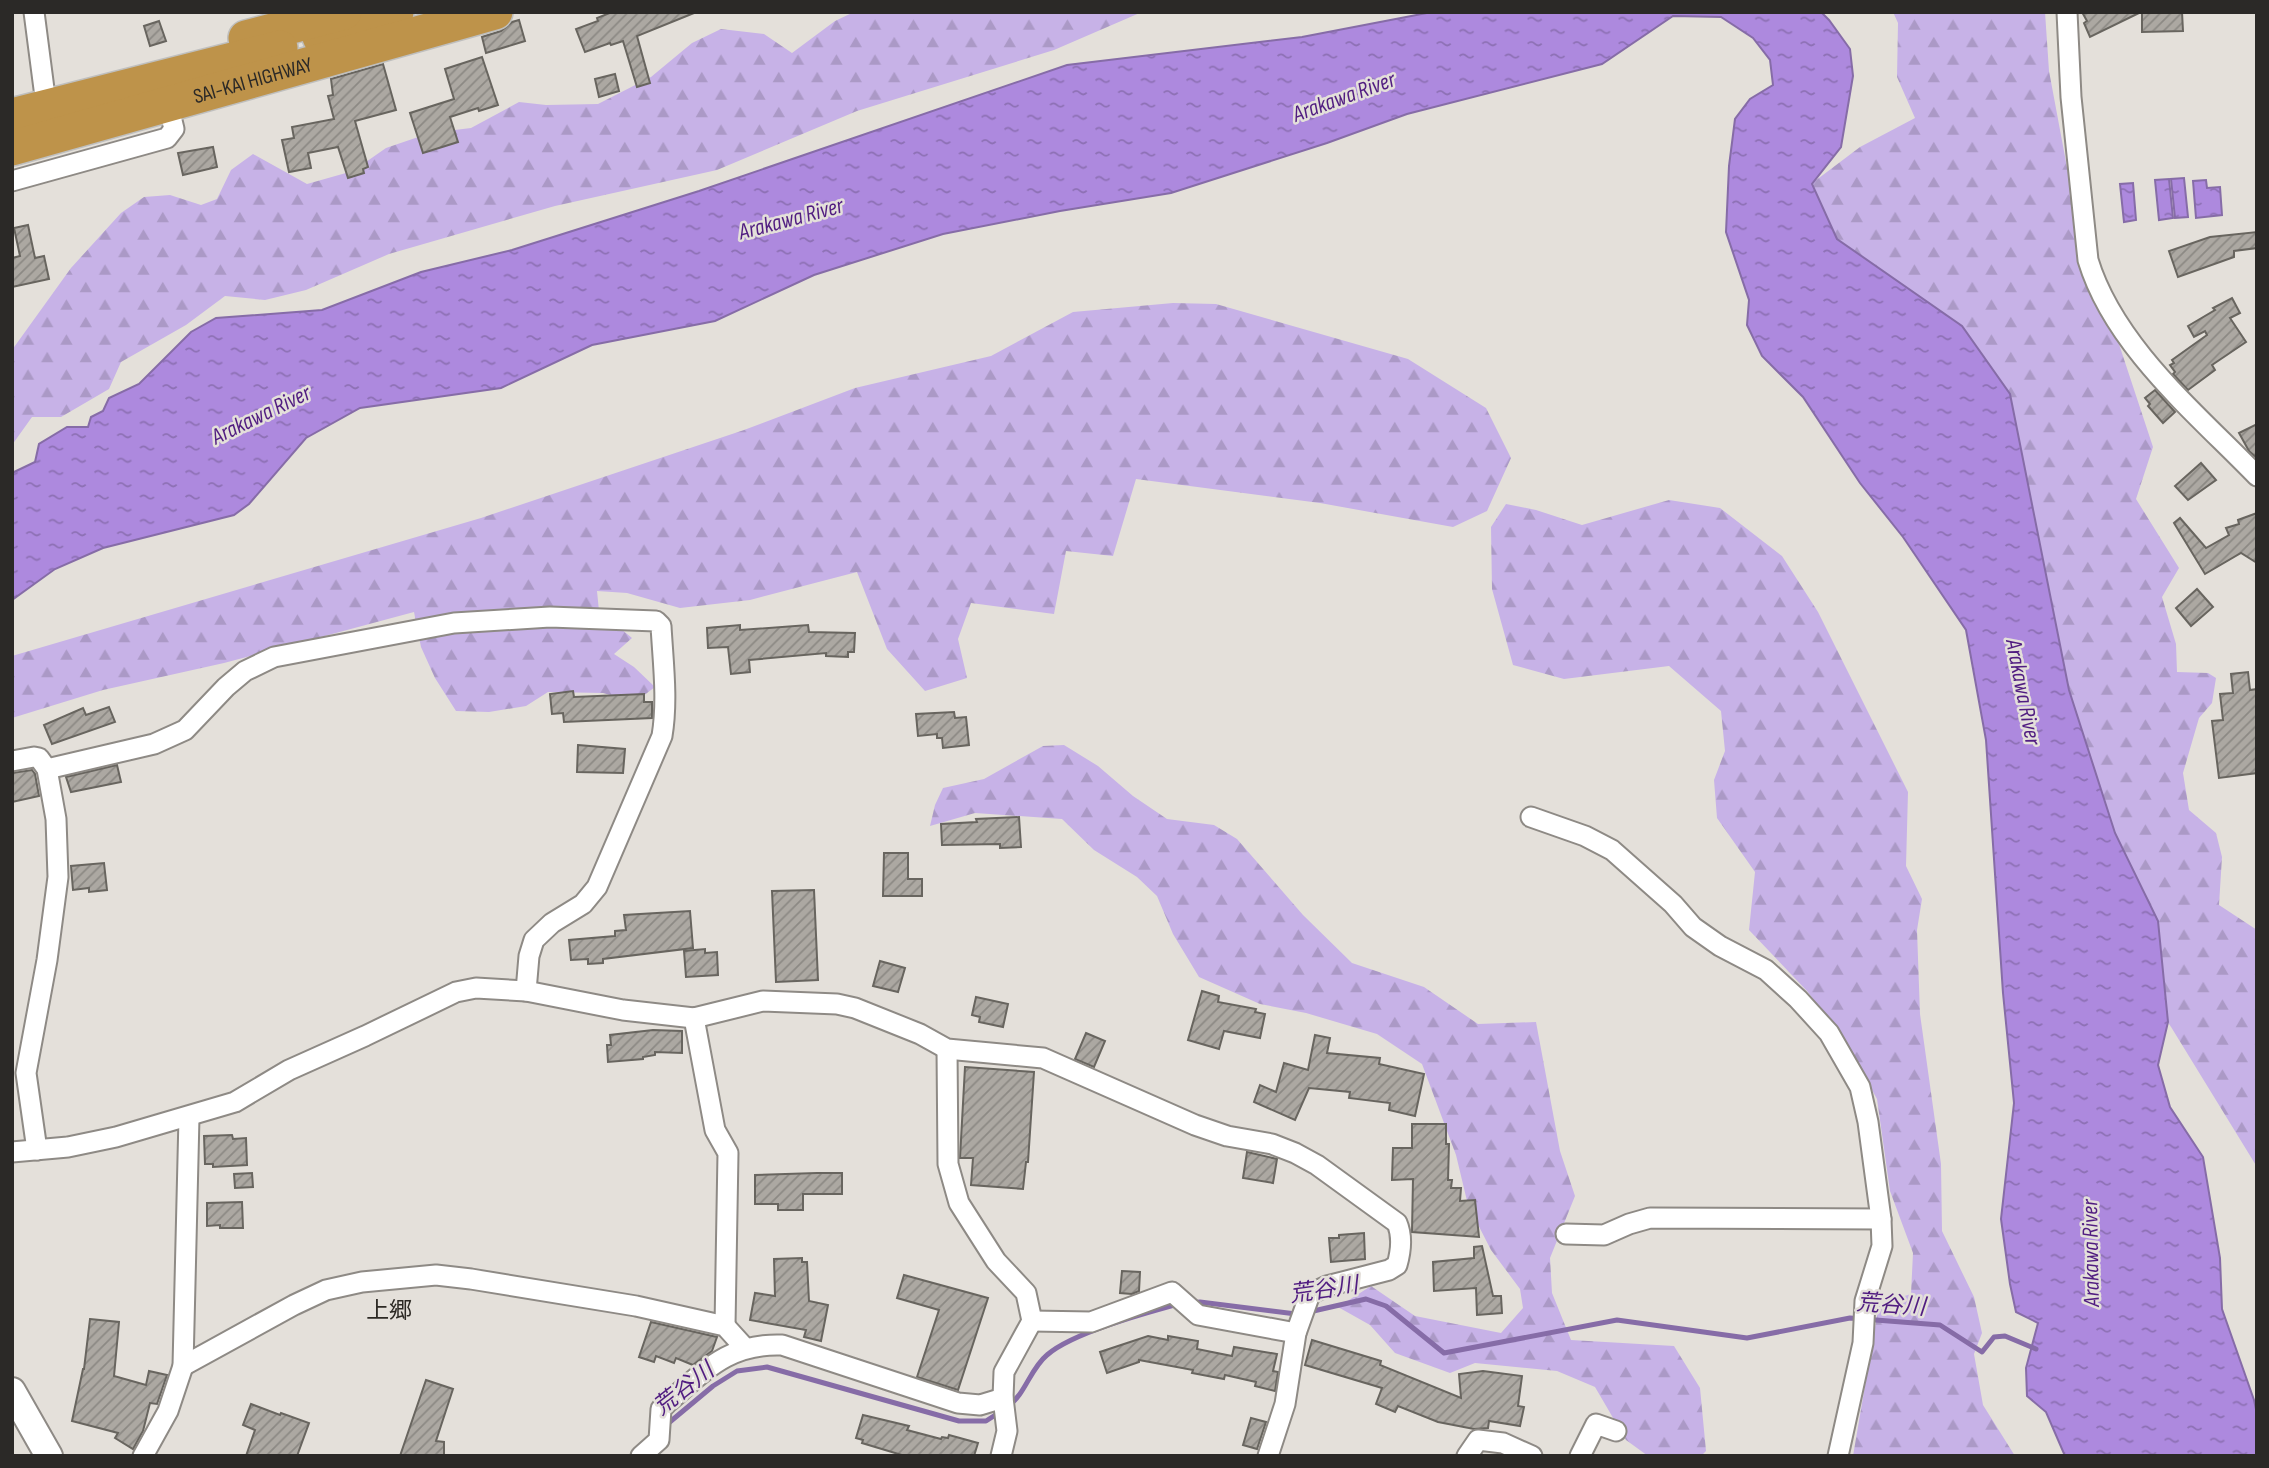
<svg xmlns="http://www.w3.org/2000/svg" width="2269" height="1468" font-family="'Sofia Sans Condensed','Noto Sans JP',sans-serif">
	<style>
		.forest { fill: url(#forest-firs) }
		.water { fill: url(#water-ripples); stroke: #866ca7; stroke-width: 2 }
		.lines { fill: none; stroke-linecap: round; stroke-linejoin: round }
		.stream { stroke: #866ca7; stroke-width: 5 }
		.building { fill: url(#building-hatch); stroke: #68655f; stroke-width: 2 }
		.street-casing { stroke: #8e8a85; stroke-width: 23 }
		.secondary-casing { stroke: #8e8a85; stroke-width: 30 }
		.highway-casing { stroke: #bfbfbe; stroke-width: 38 }
		.street { stroke: #fff; stroke-width: 19 }
		.secondary { stroke: #fff; stroke-width: 26 }
		.highway { stroke: #be934a; stroke-width: 35 }
		.labels { text-anchor: middle; dominant-baseline: central; stroke-width: 5; stroke-linejoin: round; paint-order: stroke }
		.street-label { font-size: 21px; fill: #2b2927; stroke: #e4e0da }
		.water-label { font-size: 23px; font-style: italic; fill: #511d81; stroke: #e4e0da }
		.neighbourhood-label { font-size: 23px; fill: #2c2924; stroke: #e4e0da }
	</style>
	<defs>
		<pattern id="forest-firs" width="22" height="20" patternUnits="userSpaceOnUse" patternTransform="scale(1.75)"><rect width="22" height="20" fill="#c7b2e7"/><path d="M5 1l3.5 6h-7zM16 11l3.5 6h-7z" fill="#ab99c6"/></pattern>
		<pattern id="water-ripples" width="26" height="14" patternUnits="userSpaceOnUse" patternTransform="scale(1.75)"><rect width="26" height="14" fill="#ad89de"/><path d="M2 4q2-2 4 0t4 0M15 11q2-2 4 0t4 0" fill="none" stroke="#8d70b4"/></pattern>
		<pattern id="building-hatch" width="6" height="6" patternUnits="userSpaceOnUse" patternTransform="scale(1.75)"><rect width="6" height="6" fill="#aca8a2"/><path d="M-1 1l2-2M0 6l6-6M5 7l2-2" fill="none" stroke="#8c8984"/></pattern>
	</defs>
	<rect width="100%" height="100%" fill="#e4e0da"/>
	<!-- forest -->
	<g class="forest">
		<path d="M854 12H1142L1054 50 857 111 717 170 555 206 389 254 306 290 265 300 225 296 186 325 121 362 109 389 61 417H32L12 445V350L71 268 121 213 144 197 170 195 201 205 217 199 231 170 253 154 307 184 353 171 386 148 430 133 471 128 519 102 546 105 598 104 651 77 692 43 721 29 764 34 792 53 835 21Z"/>
		<path d="M1893 12H2045L2049 71 2091 296 2116 335 2153 447 2136 499 2179 568 2162 597 2176 644 2177 672 2208 673 2216 678 2212 703 2199 718 2183 773 2189 810 2216 833 2222 857 2219 905 2257 930V1167L2168 1022 2158 921 2115 833 2069 690 2010 394 1962 326 1837 239 1811 184 1860 147 1915 118 1897 77 1898 23Z"/>
		<path d="M1173 303 1216 304 1408 359 1486 408 1511 458 1487 511 1453 527 1320 503 1136 479 1113 556 1066 551 1054 614 971 603 958 639 967 678 925 691 887 649 857 572 750 600 680 608 627 593 597 591 599 611 632 638 614 654 634 667 655 687 635 702 603 693 548 692 526 706 489 712 456 711 435 678 421 647 414 612 224 663 103 690 12 718V656L481 518 744 430 855 388 991 356 1073 312Z"/>
		<path d="M1669 500 1720 508 1782 556 1818 612 1908 792 1906 866 1922 899 1917 930 1920 1014 1941 1164 1942 1231 1974 1297 1982 1333 1974 1354 1983 1405 2015 1456H1853L1879 1304 1911 1294 1913 1253 1890 1191 1877 1099 1846 1043 1807 991 1749 930 1755 872 1717 818 1714 780 1725 751 1721 711 1669 666 1564 679 1513 665 1492 589 1491 527 1506 504 1536 510 1582 525Z"/>
		<path d="M1064 745 1098 766 1133 796 1167 819 1214 825 1237 839 1303 915 1352 963 1424 987 1478 1024 1536 1022 1560 1151 1575 1196 1550 1258 1552 1293 1571 1340 1674 1346 1700 1388 1706 1451 1701 1456H1648L1626 1440 1595 1387 1557 1371 1475 1363 1450 1373 1395 1353 1370 1325 1338 1307 1371 1286 1415 1316 1501 1333 1523 1308 1520 1289 1491 1250 1468 1205 1456 1155 1422 1064 1377 1034 1306 1013 1260 1004 1199 977 1173 934 1157 896 1137 877 1094 850 1062 819 975 813 930 826 935 805 943 788 984 779 1043 746Z"/>
	</g>
	<!-- water -->
	<g class="water">
		<path d="M1432 12H1821L1829 20 1850 49 1853 76 1841 147 1812 184 1837 239 1962 326 2010 394 2069 690 2115 833 2158 921 2168 1022 2158 1065 2170 1107 2203 1157 2220 1258 2222 1309 2254 1400 2257 1414V1456H2065L2046 1412 2027 1396 2026 1368 2038 1323 2016 1312 2010 1284 2001 1219 2014 1103 2003 993 1986 740 1966 630 1903 537 1860 483 1803 397 1762 356 1747 325 1749 300 1726 232 1729 166 1735 119 1750 99 1773 85 1770 60 1753 38 1721 17 1673 16 1602 64 1407 114 1327 143 1171 193 1060 211 943 234 814 275 715 321 592 345 501 388 360 408 306 438 249 504 234 515 103 548 55 569 12 600V473L35 462 39 444 67 427H88L91 417 103 411 109 398 139 384 191 332 216 318 322 310 421 272 512 250 699 191 1067 65 1302 37Z"/>
		<path d="M2184 178 2188 217 2175 218 2171 179Z"/>
		<path d="M2169 179 2173 218 2159 220 2155 180Z"/>
		<path d="M2206 180 2207 188 2220 187 2222 215 2196 218 2193 181Z"/>
		<path d="M2133 183 2136 220 2124 222 2120 184Z"/>
	</g>
	<g class="lines">
		<!-- stream -->
		<g class="stream">
			<path d="M1192 1303 1200 1302 1296 1314"/>
			<path d="M1309 1312 1366 1299 1386 1306 1444 1353 1617 1320 1747 1338 1850 1318 1940 1325 1982 1352 1994 1337 2005 1336 2036 1349"/>
			<path d="M1008 1406C1025 1395 1030 1369 1047 1355 1072 1333 1145 1313 1178 1304"/>
			<path d="M665 1426 713 1386 737 1371 767 1367 959 1421H986L1000 1412"/>
		</g>
	</g>
	<!-- building -->
	<g class="building">
		<path d="M612 12H694V13L637 36 650 83 637 87 623 41 611 45 610 43 585 52 576 29 598 21 597 18Z"/>
		<path d="M2082 12H2141L2090 37 2084 23 2087 21Z"/>
		<path d="M2142 12H2182L2183 31 2142 32Z"/>
		<path d="M519 20 525 41 486 53 482 37 501 31 512 22Z"/>
		<path d="M159 21 166 41 150 46 144 26Z"/>
		<path d="M482 57 498 105 479 111 478 108 450 117 458 142 423 153 410 113 454 99 445 69Z"/>
		<path d="M383 64 396 110 355 121 368 167 363 169 364 173 348 178 338 147 308 153 311 168 289 172 282 140 294 138 292 127 334 119 328 96 333 95 331 79Z"/>
		<path d="M615 74 619 91 599 97 595 79Z"/>
		<path d="M213 147 217 167 183 175 178 153Z"/>
		<path d="M28 225 35 258 44 256 49 279 12 287V258L20 256 14 228Z"/>
		<path d="M2257 232V248L2234 251V257L2178 277 2169 251 2210 237Z"/>
		<path d="M2232 298 2240 313 2230 318 2246 342 2212 365 2215 370 2188 390 2173 374 2175 372 2170 365 2174 363 2172 360 2207 335 2205 331 2194 337 2188 326 2215 310 2213 308Z"/>
		<path d="M2155 390 2175 412 2163 423 2148 406 2150 404 2145 398Z"/>
		<path d="M2257 424V458L2249 451 2239 433Z"/>
		<path d="M2201 463 2216 480 2188 500 2175 486Z"/>
		<path d="M2257 513V563L2241 553 2205 574 2174 523 2180 518 2206 548 2229 535 2226 528 2239 524 2238 520Z"/>
		<path d="M2197 589 2213 607 2191 626 2176 608Z"/>
		<path d="M740 625V630L808 625 809 632 855 633 854 652H848V657L826 656V653L749 660 750 672 731 674 728 647 708 648 707 628Z"/>
		<path d="M2248 672 2250 690 2257 689V773L2219 778 2212 721 2223 720 2220 694 2233 693 2231 674Z"/>
		<path d="M573 691 574 697 644 694V702H652V718L564 722 563 713 552 714 550 694Z"/>
		<path d="M109 707 115 722 52 744 44 725 83 708 86 715Z"/>
		<path d="M954 712 955 718 966 717 969 745 943 748 942 738H937V734L918 736 916 714Z"/>
		<path d="M578 745 625 749 623 773 577 772Z"/>
		<path d="M117 765 121 782 71 792 66 777Z"/>
		<path d="M32 770 35 774 39 796 12 802V773Z"/>
		<path d="M1019 817 1021 847 1000 848V844L942 845 941 824 977 822 976 819Z"/>
		<path d="M884 853H908V879H922V896H883Z"/>
		<path d="M104 863 107 890 89 892V888L73 890 71 866Z"/>
		<path d="M814 890 818 980 776 982 772 891Z"/>
		<path d="M690 911 693 948 603 959V963L588 964V959L571 960 569 940 615 936V931L626 930 624 915Z"/>
		<path d="M705 949V953L717 952 718 975 686 977 684 951Z"/>
		<path d="M880 961 905 968 898 992 873 986Z"/>
		<path d="M1202 991 1219 996 1218 1002 1256 1009 1255 1012 1265 1014 1260 1038 1224 1031 1219 1049 1188 1040Z"/>
		<path d="M976 997 1008 1004 1003 1027 979 1022 980 1017 972 1015Z"/>
		<path d="M653 1030 682 1031V1053L655 1052V1055L643 1057V1059L608 1062 607 1045H611L610 1035Z"/>
		<path d="M1086 1033 1105 1041 1094 1067 1075 1059Z"/>
		<path d="M1315 1035 1330 1038 1327 1053 1380 1058 1379 1064 1424 1074 1415 1116 1389 1110 1390 1103 1349 1098 1350 1092 1309 1088 1295 1120 1254 1102 1260 1085 1276 1092 1284 1063 1308 1070Z"/>
		<path d="M965 1067 1034 1072 1028 1162H1026L1023 1189 971 1185 973 1158H960Z"/>
		<path d="M1412 1124H1446V1144H1449L1448 1180H1452L1451 1188H1461L1460 1201 1475 1200 1479 1237 1412 1232 1413 1179 1392 1180 1393 1148H1412Z"/>
		<path d="M232 1135 233 1139 246 1138 247 1165 213 1167V1164H205L204 1136Z"/>
		<path d="M1247 1152 1277 1159 1273 1183 1243 1178Z"/>
		<path d="M252 1173 253 1187 235 1188 234 1174Z"/>
		<path d="M817 1173H842V1194H803V1210H778V1204H755V1175Z"/>
		<path d="M242 1202 243 1228H220V1225L207 1226V1203Z"/>
		<path d="M1364 1233 1365 1259 1331 1262 1329 1238H1339V1235Z"/>
		<path d="M1482 1246 1493 1296H1501L1502 1313 1477 1315 1476 1288 1434 1291 1433 1262 1474 1258V1247Z"/>
		<path d="M802 1258V1262H807L809 1301 828 1305 821 1341 804 1337 806 1330 750 1320 755 1293 775 1296 774 1259Z"/>
		<path d="M1122 1271 1140 1272 1139 1291 1132 1294 1120 1293Z"/>
		<path d="M904 1275 988 1298 958 1390 917 1377 939 1310 897 1298Z"/>
		<path d="M90 1319 119 1322 114 1376 146 1385 149 1371 167 1375 157 1404 150 1403 143 1431 133 1449 115 1438 118 1433 72 1421 83 1369H84Z"/>
		<path d="M651 1322 717 1337 712 1351 693 1365 676 1358 674 1363 656 1356 654 1362 639 1357Z"/>
		<path d="M1148 1336 1168 1340V1336L1198 1341 1197 1349 1232 1356 1234 1347 1277 1354 1273 1371 1278 1372 1275 1391 1255 1386 1256 1382 1225 1375 1224 1379 1192 1373 1193 1370 1139 1360V1362L1107 1373 1100 1352Z"/>
		<path d="M1312 1340 1381 1361 1380 1365 1461 1398 1459 1374 1483 1371 1522 1376 1518 1406 1524 1407 1520 1426 1489 1421 1488 1428 1474 1429 1438 1422 1398 1406 1395 1412 1376 1404 1382 1388 1305 1365Z"/>
		<path d="M426 1380 453 1389 436 1441 444 1442V1456H400Z"/>
		<path d="M251 1404 280 1415 281 1413 309 1423 297 1456H246L255 1430 243 1425Z"/>
		<path d="M863 1415 909 1426 907 1430 941 1439 942 1437 948 1438 949 1435 978 1443 974 1456H905L862 1443 863 1440 856 1438Z"/>
		<path d="M1251 1418 1266 1422 1257 1449 1243 1445Z"/>
	</g>
	<g class="lines">
		<!-- street casing -->
		<g class="street-casing">
			<g id="street">
				<path d="M34 12 44 89"/>
				<path d="M2067 12 2071 97 2088 260C2114 346 2196 413 2257 476"/>
				<path d="M12 181 167 138 174 129 168 104"/>
				<path d="M12 761 34 757 39 758 47 769 56 819 58 877 47 960 26 1073 37 1150"/>
				<path d="M47 769 154 744 185 730 226 687 245 671 274 657 454 623 550 617 656 621 661 626C663 662 668 700 662 736L597 887 583 904 552 923 534 940 529 956 526 991"/>
				<path d="M1531 817 1585 836 1612 850 1673 904 1693 927 1720 946 1766 970 1798 999 1829 1033 1860 1087 1868 1122 1881 1219 1882 1246 1865 1301 1863 1343 1838 1456"/>
				<path d="M694 1018 715 1130 728 1153 725 1326"/>
				<path d="M947 1049 948 1164 959 1203 996 1261 1026 1293 1032 1321 1004 1372 1003 1398 1007 1431 1001 1456"/>
				<path d="M12 1152 68 1147 116 1137 235 1102 289 1070 365 1036 456 992 476 988 526 991 623 1010 694 1018 763 1001 837 1004 855 1008 920 1034 947 1049 1043 1058 1195 1125 1227 1136 1272 1144 1295 1153 1317 1165 1397 1223C1403 1237 1401 1251 1397 1265L1389 1270 1327 1286 1310 1294 1296 1333 1285 1404 1268 1456"/>
				<path d="M1566 1234 1604 1235 1629 1224 1650 1218 1881 1219"/>
				<path d="M1032 1321 1091 1322 1172 1292 1198 1315 1296 1333"/>
				<path d="M183 1366 294 1305 326 1290 362 1282 436 1275 471 1279 636 1306 725 1326 745 1348"/>
				<path d="M143 1456 168 1411 183 1366 189 1117"/>
				<path d="M641 1456 659 1440 661 1409 667 1403C705 1371 728 1343 782 1345L958 1403 980 1405 1003 1398"/>
				<path d="M1467 1456 1478 1440 1503 1443 1532 1456"/>
				<path d="M1580 1456 1596 1424 1616 1431"/>
			</g>
		</g>
		<!-- secondary casing -->
		<g class="secondary-casing">
			<path id="secondary" d="M12 1391 49 1456"/>
		</g>
		<!-- highway casing -->
		<g class="highway-casing">
			<g id="highway">
				<path d="M320 37 396 12"/>
				<path d="M246 38 344 12"/>
				<path d="M12 116 280 48"/>
				<path id="s1" d="M12 148 495 12"/>
			</g>
		</g>
		<!-- street -->
		<use href="#street" class="street"/>
		<!-- secondary -->
		<use href="#secondary" class="secondary"/>
		<!-- highway -->
		<use href="#highway" class="highway"/>
	</g>
	<g class="labels">
		<!-- street labels -->
		<g class="street-label">
			<text stroke="none"><textPath href="#s1" startOffset="250">SAI-KAI HIGHWAY</textPath></text>
		</g>
		<!-- water labels -->
		<g class="water-label">
			<text transform="translate(1344 97) rotate(-20)">Arakawa River</text>
			<text transform="translate(791 219) rotate(-15)">Arakawa River</text>
			<text transform="translate(261 415) rotate(-26)">Arakawa River</text>
			<text transform="translate(2023 692) rotate(79)">Arakawa River</text>
			<text transform="translate(2091 1253) rotate(-91)">Arakawa River</text>
			<text transform="translate(1324 1290) rotate(-8)">荒谷川</text>
			<text transform="translate(1891 1305) rotate(4)">荒谷川</text>
			<text transform="translate(684 1389) rotate(-38)">荒谷川</text>
		</g>
		<!-- neighbourhood labels -->
		<g class="neighbourhood-label">
			<text x="389" y="1311">上郷</text>
		</g>
	</g>
	<!-- border -->
	<rect width="2269" height="1468" fill="none" stroke="#2b2927" stroke-width="28"/>
</svg>
